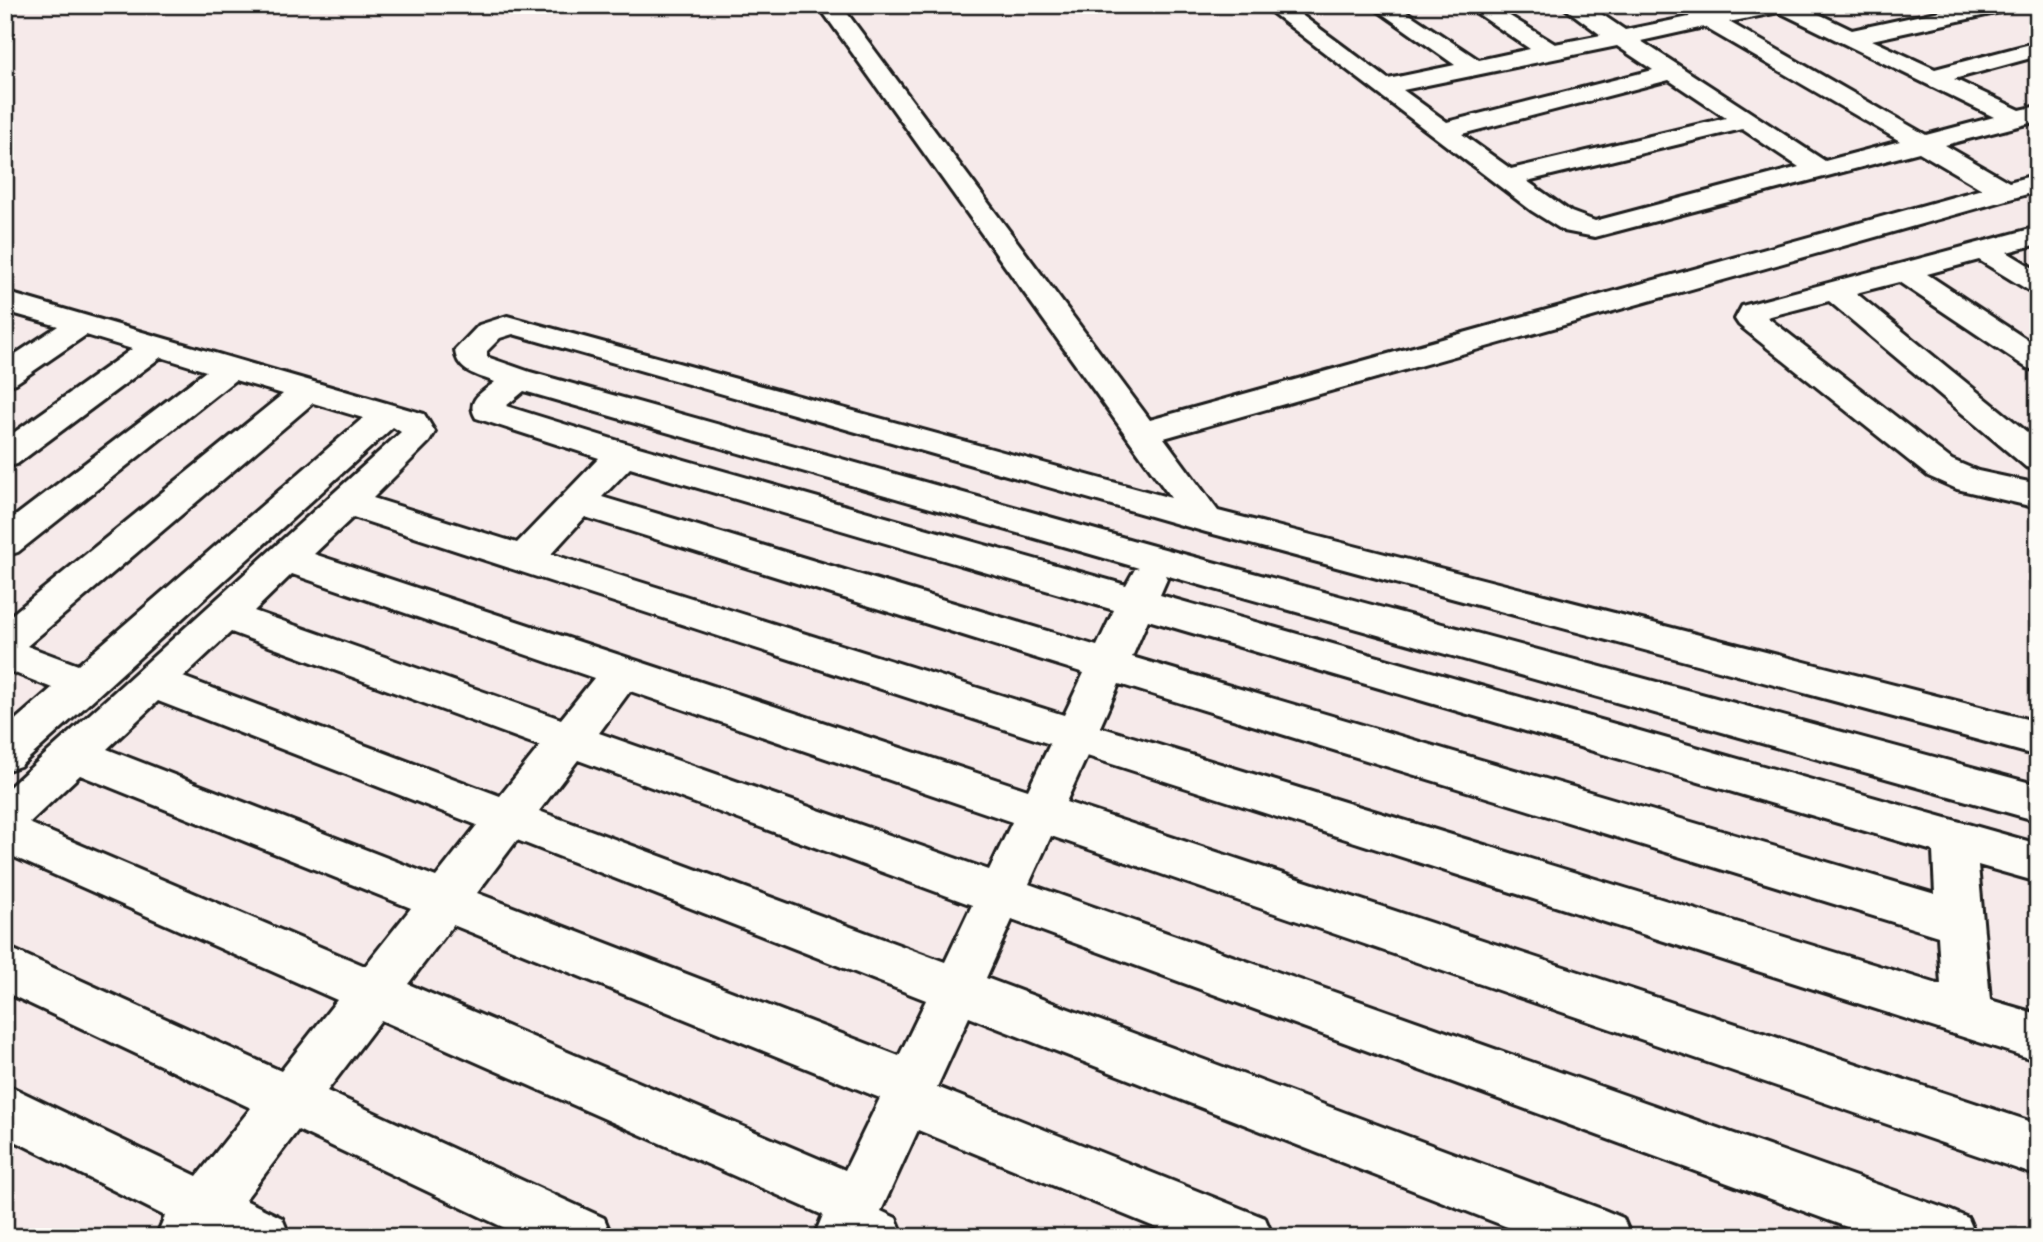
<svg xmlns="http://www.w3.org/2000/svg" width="2043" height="1242" font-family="Caveat,sans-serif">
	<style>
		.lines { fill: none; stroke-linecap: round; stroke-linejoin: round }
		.minor-casing { stroke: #1c1c1c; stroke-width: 6 }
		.minor { fill: #fdfcf7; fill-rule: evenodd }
	</style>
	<rect width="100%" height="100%" fill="#f6eaea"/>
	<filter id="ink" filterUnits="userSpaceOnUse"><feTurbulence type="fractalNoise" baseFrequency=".0143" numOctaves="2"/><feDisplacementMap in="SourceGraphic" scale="14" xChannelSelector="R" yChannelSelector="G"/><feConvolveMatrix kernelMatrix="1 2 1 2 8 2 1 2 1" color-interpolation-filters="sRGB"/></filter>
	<g filter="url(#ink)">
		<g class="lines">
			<!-- minor casing -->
			<g class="minor-casing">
				<g id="minor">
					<path d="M818 5H841L1150 420 1982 189 1919 152 1595 237 1564 231 1532 211 1262 5H1288L1388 79 1455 65 1370 5H1396L1479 60 1530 49 1465 5H1492L1555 44 1601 35 1561 5H1588L1625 30 1689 17 1691 10 1699 8 1711 12 1746 5H1800L1852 30 1968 5H2011L2008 10 2000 12 1872 40 1935 69 2038 42V56L1954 79 2020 110 2038 106V121L1945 145 2009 182 2038 174V191L1164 438 1218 511 2038 722V756L1206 532 513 334 500 338 487 351V357L530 372 1157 547 2038 785V821L1165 575 1167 579 1160 595 2038 844V882L1978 865 1990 1000 2038 1014V1061L1087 756 1066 802 2038 1124V1176L1051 836 1029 884 1949 1210 1968 1218 1976 1237H1874L1012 920 986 978 1604 1210 1623 1218 1631 1237H1533L969 1017 937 1087 1265 1218 1273 1237H1179L918 1130 881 1211 896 1218 904 1237H814L823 1215 381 1020 327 1091 604 1218 612 1237H524L298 1130 245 1200 282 1218 290 1237H156L165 1216 5 1136V1084L197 1176 251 1108 5 992V946L281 1071 337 1000 5 853V791L401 432 393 427 20 766 5 771V729L52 688 5 669V620L283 394 235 380 18 552 5 556V524L206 371 161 357 17 464 5 467V439L132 349 86 335 16 383 5 386V361L58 326 5 311V292L424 414 435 432 429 442 373 498 517 543 599 458 476 418C465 401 482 392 495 382 477 375 457 372 455 350L479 325 507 316 1171 498ZM1779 12 1994 117 1926 135 1729 22ZM1704 27 1900 141 1825 161 1641 41ZM1617 46 1653 70 1447 122 1403 90ZM1669 80 1726 118 1511 169 1462 134ZM1742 129 1799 167 1595 221 1571 212 1527 181ZM524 391 1139 568 1135 569 1126 585 635 446 506 406ZM313 403 363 418 78 665 27 646ZM630 468 1114 610 1097 646 602 497ZM353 517 1050 744 1028 790 314 554ZM585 517 1084 673 1064 715 551 554ZM292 574 594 678 561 719 254 611ZM1148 620 1933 851 1935 894 1132 657ZM231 632 540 746 500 796 183 677ZM1119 684 1938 936 1941 985 1100 727ZM630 691 1012 822 989 870 599 733ZM158 701 477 825 436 877 107 749ZM578 760 972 905 945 962 539 811ZM80 775 411 908 365 966 29 823ZM517 840 926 1000 899 1056 477 893ZM453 925 880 1098 845 1170 408 984Z"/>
					<path d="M2038 227V244L2007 252 2038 271V293L2028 290 1979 260 1927 274 2038 347V371L2027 368 1899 282 1856 293 2038 441V470L2026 467 1829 301 1767 317 1952 460 1978 471 2038 484V508L1957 489 1928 476 1739 325 1735 319 1742 306Z"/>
				</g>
			</g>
			<!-- minor -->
			<use href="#minor" class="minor"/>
		</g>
	</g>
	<!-- margin -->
	<rect width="2043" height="1242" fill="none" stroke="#fdfcf7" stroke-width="28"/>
	<rect x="14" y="14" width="2015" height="1214" fill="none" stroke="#1c1c1c" stroke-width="2.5" filter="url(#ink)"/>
</svg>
